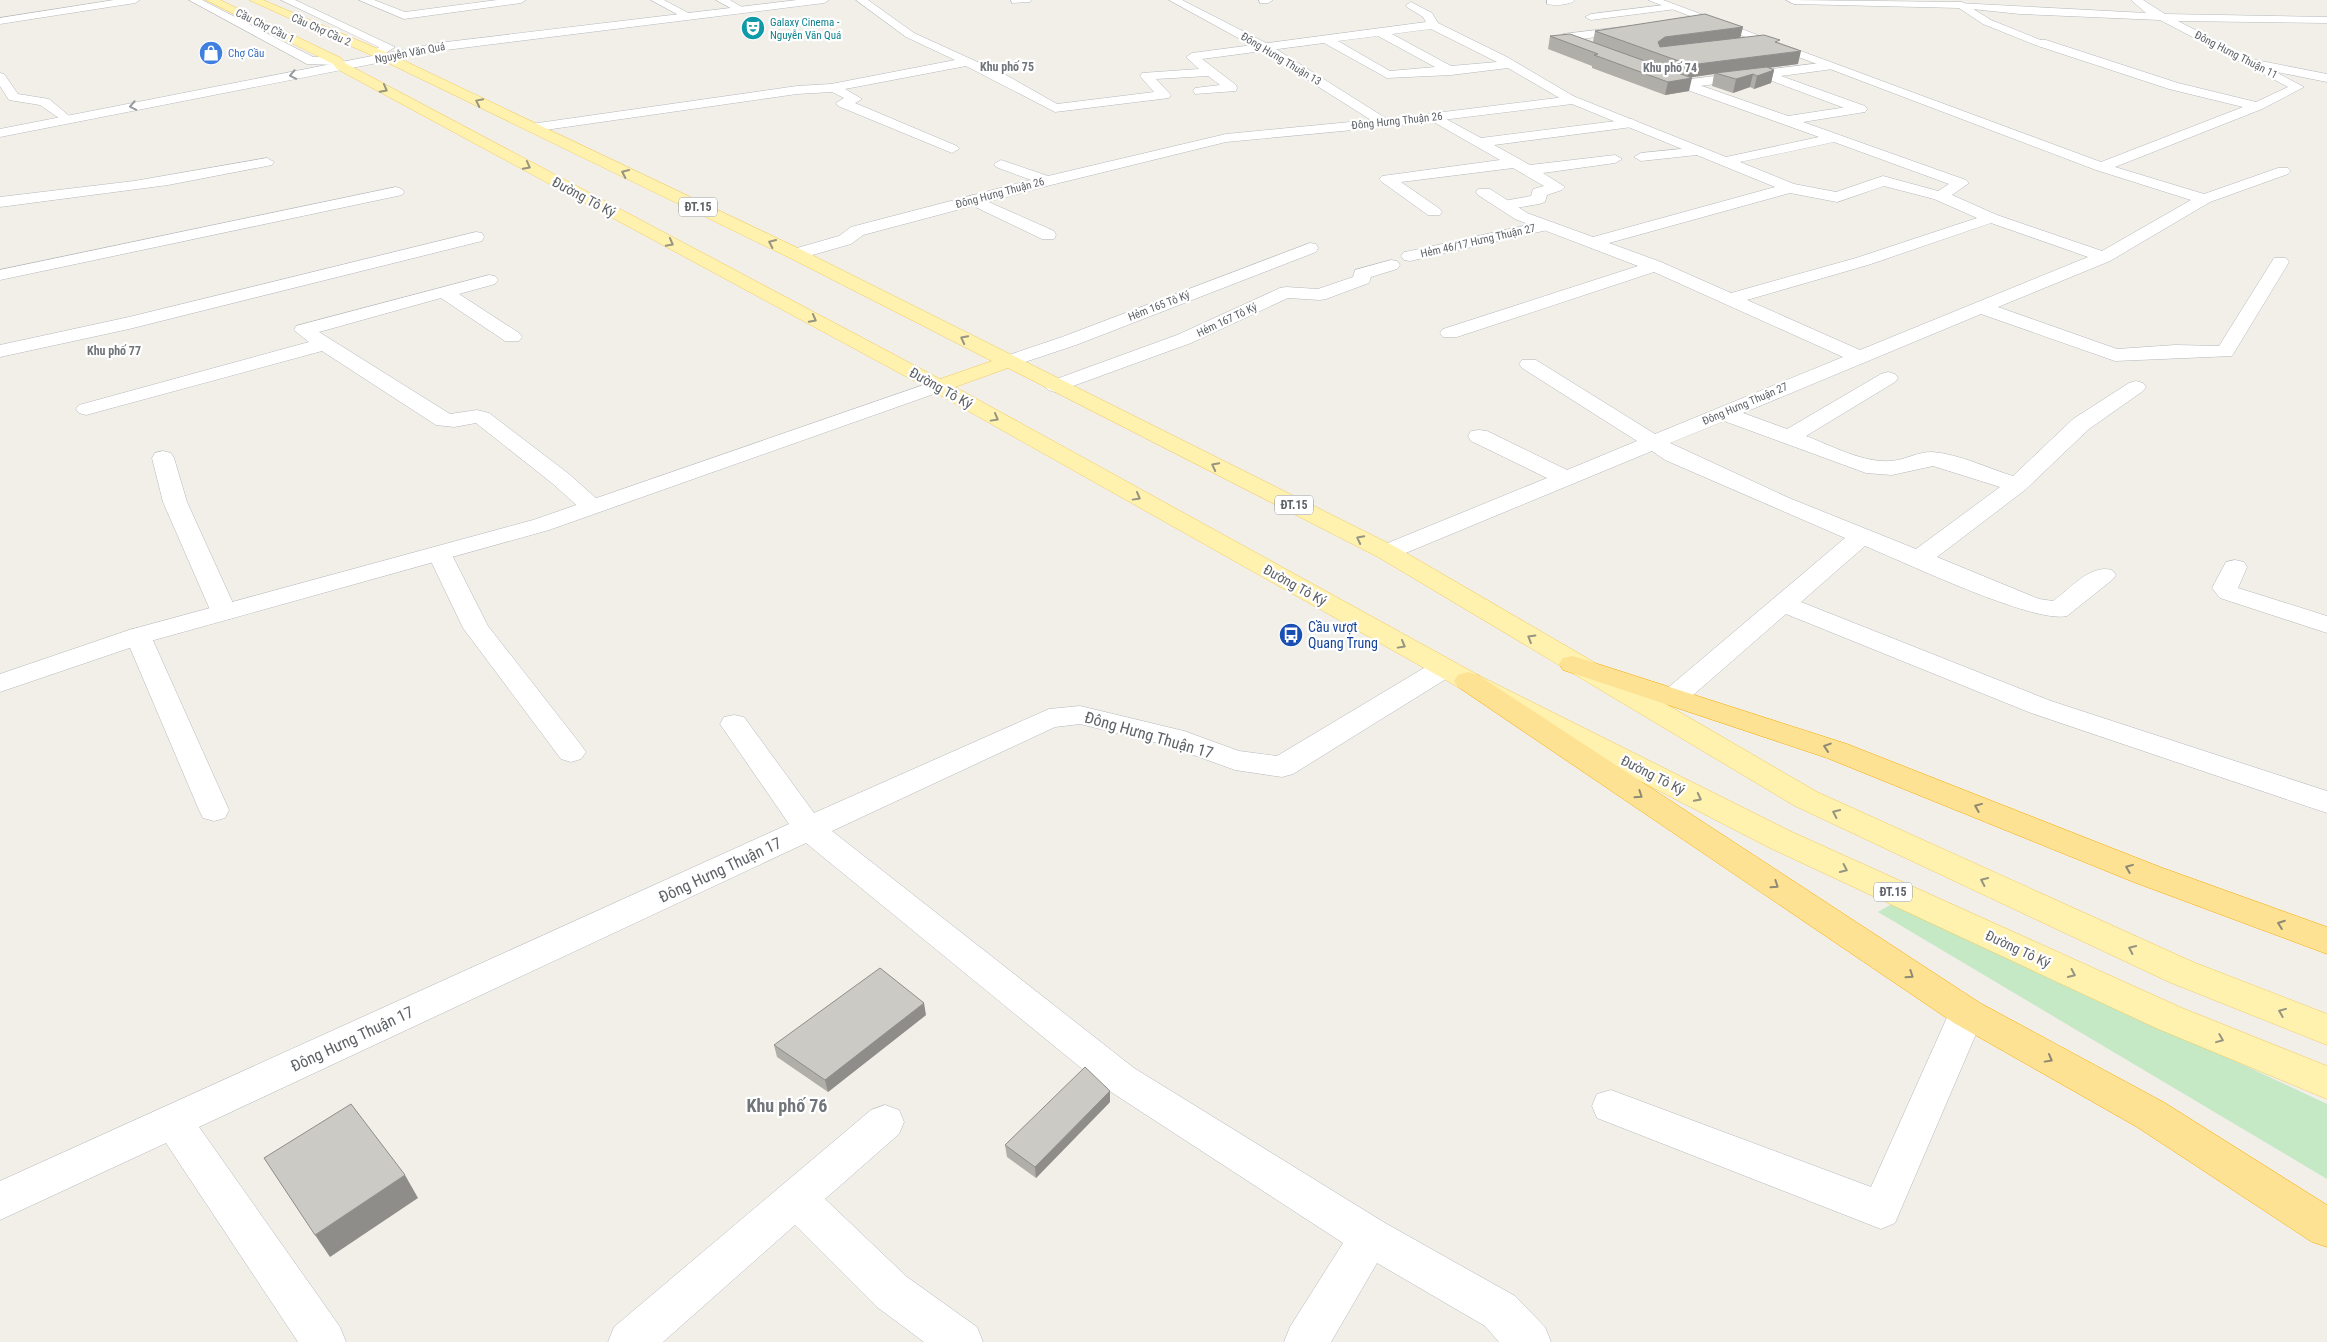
<svg xmlns="http://www.w3.org/2000/svg" width="2327" height="1342" font-family="'Roboto Condensed',sans-serif">
	<style>
		.green { fill: #c5e8c5 }
		.lines { fill: none; stroke-linecap: round; stroke-linejoin: round }
		.lane-casing { stroke: #b5b8bc; stroke-width: 1 }
		.street-casing { stroke: #b5b8bc; stroke-width: 1 }
		.secondary-casing { stroke: #b6babf; stroke-width: 1 }
		.primary-casing { stroke: #f2c960; stroke-width: 1 }
		.highway-casing { stroke: #f9ab00; stroke-width: 1 }
		.lane { fill: #fff; fill-rule: evenodd }
		.street { fill: #fff; fill-rule: evenodd }
		.secondary { fill: #fff; fill-rule: evenodd }
		.primary { fill: #fff2af; fill-rule: evenodd }
		.highway { fill: #fde293; fill-rule: evenodd }
		.wall { fill: #afaea9 }
		.shaded-wall { fill: #8f8d8a }
		.building { fill: #cccac5; stroke: #8f8d8a }
		.oneway { stroke: #979a9d }
		.oneway2 { stroke: #979581 }
		.oneway3 { stroke: #8e8975 }
		.labels { text-anchor: middle; dominant-baseline: central; stroke-width: 4.5; stroke-linejoin: round; paint-order: stroke }
		.far-culture-label { font-size: 11px; fill: #0d838f; stroke: #fff; text-anchor: start }
		.far-street-label { font-size: 11px; fill: #5f6368; stroke: #fff }
		.far-shop-label { font-size: 11px; fill: #366cbe; stroke: #fff; text-anchor: start }
		.far-neighbourhood-label { font-size: 12px; font-weight: bold; fill: #70757a; stroke: #fff }
		.shield { fill: #fff; stroke: #8f9295; stroke-width: 1 }
		.shield-label { font-size: 12px; font-weight: bold; fill: #5f6368 }
		.street-label { font-size: 14px; fill: #5f6368; stroke: #fff }
		.transit-label { font-size: 14px; fill: #164399; stroke: #fff; text-anchor: start }
		.near-street-label { font-size: 16px; fill: #5f6368; stroke: #fff }
		.near-neighbourhood-label { font-size: 18px; font-weight: bold; fill: #70757a; stroke: #fff }
	</style>
	<rect width="100%" height="100%" fill="#f1efe8"/>
	<!-- green -->
	<path class="green" d="M1895 902 2327 1104V1179L1878 912Z"/>
	<g class="lines">
		<!-- lane casing -->
		<g class="lane-casing">
			<g id="lane">
				<path d="M114 0H140L135 3 0 24V18Z"/>
				<path d="M189 0H202L313 57H337L343 61 337 65 307 64Z"/>
				<path d="M281 0H295L395 47 381 56H373L371 53 379 47Z"/>
				<path d="M359 0H374L405 12 497 0H526L521 3 404 19Z"/>
				<path d="M716 0H730L745 9 744 11H736Z"/>
				<path d="M856 0H868L914 33 1006 75 1057 104 1154 92 1140 76 1142 73 1199 69 1186 57 1192 53 1426 22 1423 17 1407 7 1406 5 1411 2 1432 13 1438 23 1507 57 1580 100 1578 103H1568L1508 68 1451 75 1387 78 1324 43 1202 59 1236 85 1237 88 1236 91 1195 94 1193 91 1195 88 1220 85 1208 76 1156 79 1171 95 1169 98 1055 112 966 66 845 89 862 99 855 103 957 146 959 149 952 153 838 106 836 103 844 98 832 92 797 94 531 132 524 128 531 124 797 86 831 84 955 60 906 37ZM1431 29 1497 62 1451 66 1392 34ZM1378 36 1435 67 1390 71 1338 41Z"/>
				<path d="M1011 0H1031L1030 2 1012 3Z"/>
				<path d="M1547 0H1575C1570 5 1555 6 1547 4Z"/>
				<path d="M1790 0 1962 2 1991 20 2048 43 2042 47 2038 46 1983 24 1959 8 1795 4 1791 3Z"/>
				<path d="M1672 4 1676 5V9L1591 20 1585 17 1591 14Z"/>
				<path d="M2251 59 2327 74V82L2247 66 2245 63Z"/>
				<path d="M1829 62 1835 66 1833 69 1781 76 1865 106 1867 109 1865 112H1855L1764 78 1683 88 1677 84 1683 80Z"/>
				<path d="M0 73 4 74 18 94 49 99 73 119 66 123 40 105 9 100 0 86Z"/>
				<path d="M1435 113 1481 138 1632 119 1639 123 1632 127 1494 145 1530 165 1615 155 1622 159 1615 163 1543 173 1565 187 1562 190 1547 195 1545 202 1539 204 1504 210 1498 208 1496 205 1498 202 1531 196 1533 189 1544 186 1513 168 1401 182 1440 209 1442 212 1440 215H1428L1382 182 1379 179 1382 176 1500 160 1430 120 1428 117Z"/>
				<path d="M1701 147 1708 151 1706 154 1641 161 1634 157 1641 153Z"/>
				<path d="M396 187 402 189 404 192 402 195 0 280V270Z"/>
				<path d="M973 195 1054 231 1056 235 1054 239H1042L967 203 965 200 967 197Z"/>
				<path d="M1546 221 1552 223 1554 226 1552 229 1410 261 1404 260 1401 256 1404 252 1410 251Z"/>
				<path d="M476 232 482 233 484 237 482 241 129 329 0 357V345L129 317Z"/>
				<path d="M1391 260 1397 261 1400 265 1397 269 1371 277 1369 283 1326 299 1320 300 1288 298 1191 343 1062 390 1055 392 1048 390 1045 386 1048 382 1177 335 1280 288 1286 287 1318 289 1353 277 1355 270Z"/>
				<path d="M489 275 495 276 498 280 495 284 459 294 519 333 522 337 519 341H505L441 298 319 332 450 414 477 410 489 413 569 474 599 501 603 506 599 511 591 513 583 511 553 484 476 423 454 427 436 425 322 351 86 415 79 413 76 409 79 405 309 342 294 330 296 326Z"/>
				<path d="M163 451 171 453 174 458 187 502 237 612 233 618 224 620 215 618 211 612 163 502 152 458 155 453Z"/>
				<path d="M440 548 449 550 452 555 488 626 581 745 586 752 581 759 571 762 561 759 463 628 428 555 431 550Z"/>
				<path d="M138 628 147 630 151 636 229 810 225 818 214 821 203 818 199 810 125 636 129 630Z"/>
			</g>
		</g>
		<!-- street casing -->
		<g class="street-casing">
			<g id="street">
				<path d="M651 0H664L694 16 688 19 684 18Z"/>
				<path d="M1169 0H1182L1268 44 1387 119 1573 96 1726 157 1819 137 1651 77 1649 74 1651 71H1659L1788 116 1860 105 1865 106 1867 109 1865 112 1803 122 1966 180 1969 183 1952 195 1997 215 2102 251 2191 200 2096 170 1648 0H1663L2101 162 2243 107 2169 89 2038 46V40H2046L2178 83 2256 102 2288 87 2160 20 2020 14 1962 8 1957 5 1958 3 2146 13 2131 0H2143L2165 14 2327 17V23L2178 21 2304 87 2262 109 2115 167 2204 194 2278 168H2288L2291 171 2288 174 2210 202 2110 261 1998 307 2117 349 2175 345 2219 346 2274 258H2286L2289 262 2232 356 2115 361 1981 314 1743 413 1787 429 1881 374 1888 372 1895 374 1898 378 1895 382 1806 436C1832 446 1863 463 1891 461 1905 460 1917 452 1932 452 1959 454 1987 468 2013 476L2073 419 2129 383 2136 381 2143 383 2146 387 2143 391 2089 429 2025 490 1937 557 2039 599 2053 601C2070 589 2090 564 2112 570L2116 575 2112 580 2067 616C2034 624 1904 562 1865 546L1801 602 2051 701 2327 791V813L2031 713 1786 614 1684 703 1674 706 1664 703 1660 697 1664 691 1845 538 1665 460 1652 451 1396 557 1387 559 1378 557 1375 552 1378 547 1547 478 1471 441 1468 436 1471 431 1479 430 1487 431 1567 470 1637 441 1522 368 1519 364 1522 360H1536L1655 434 1843 357 1654 272 1457 337H1443L1440 333 1443 329 1638 266 1515 219 1478 195 1476 192 1478 189H1490L1527 213 1593 237 1775 187 1572 104 1385 127 1226 142 1051 185 863 235 851 244 802 258H790L787 254 790 250 839 236 851 227 1031 180 996 167 994 164 1001 160 1048 176 1226 134 1371 120 1260 50ZM1834 142 1949 184 1938 191 1883 176 1836 192 1794 184 1740 162ZM1884 186 1934 199 1977 218 1856 258 1731 293 1661 262 1609 243 1790 193 1837 202ZM1991 223 2088 257 1860 350 1747 300 1868 265ZM1724 421 1866 473 1892 475 1933 466 2000 487 1916 549 1789 498 1670 443Z"/>
				<path d="M1259 0H1273L1268 3H1260Z"/>
				<path d="M1786 0H1800V1L1795 4Z"/>
				<path d="M1631 26 1637 29 1635 31 1576 40 1590 48 1584 52 1557 38 1563 34Z"/>
				<path d="M267 158 274 162 272 165 168 185 0 207V197L134 181Z"/>
				<path d="M1310 243 1316 244 1318 248 1316 252 1076 345 1007 368 1000 366 997 362 1000 358 1062 337Z"/>
				<path d="M938 380 945 382 948 386 945 390 549 530 147 642 0 692V674L129 630 533 520Z"/>
				<path d="M2235 560 2244 562 2247 567 2238 588 2327 616V633L2220 598 2212 588 2226 562Z"/>
				<path d="M1444 660 1454 662 1458 668 1454 674 1293 774 1282 777 1235 770 1166 745 1080 724 1055 727 832 831 1134 1068 1385 1223 1515 1296 1545 1327 1551 1342H1499L1485 1326 1377 1263 1331 1342H1284L1290 1327 1343 1243 1108 1090 806 843 199 1127 340 1327 346 1342H298L166 1143 0 1220V1181L789 824 720 724 724 717 734 715 744 717 814 813 1049 709 1080 706 1184 731 1239 751 1277 756 1434 662Z"/>
				<path d="M1967 998 1980 1003 1985 1013 1895 1223 1881 1229 1597 1118 1592 1106 1597 1094 1611 1090 1871 1187 1949 1013 1954 1003Z"/>
				<path d="M885 1105 899 1110 904 1122 899 1134 825 1199 907 1277 977 1327 983 1342H924L877 1307 795 1225 663 1342H608L614 1327 871 1110Z"/>
			</g>
		</g>
		<!-- secondary casing -->
		<g class="secondary-casing">
			<path id="secondary" d="M797 0H829L824 3 438 51 0 137V129L438 43Z"/>
		</g>
		<!-- primary casing -->
		<g class="primary-casing">
			<path id="primary" d="M206 0H220L341 58 345 63 940 379 992 361 790 258 382 60 249 0H263L390 54 802 250 1396 547 1817 792 2193 962 2327 1014V1045L2169 982 1795 806 1378 557 1008 368 955 387 1478 675 1792 832 2182 1008 2327 1066V1099L2156 1028 1770 848 1458 687 931 390 337 69 333 64Z"/>
		</g>
		<!-- highway casing -->
		<g class="highway-casing">
			<g id="highway">
				<path d="M1573 656 1847 744 2160 867 2327 927V954L2136 883 1827 758 1563 670 1559 664 1563 658Z"/>
				<path d="M1468 672 1478 675 1980 1003 2165 1103 2327 1205V1247L2312 1242 2137 1127 1954 1023 1458 687 1454 681 1458 675Z"/>
			</g>
		</g>
		<!-- lane -->
		<use href="#lane" class="lane"/>
		<!-- street -->
		<use href="#street" class="street"/>
		<!-- secondary -->
		<use href="#secondary" class="secondary"/>
		<!-- primary -->
		<use href="#primary" class="primary"/>
		<!-- highway -->
		<use href="#highway" class="highway"/>
	</g>
	<!-- wall -->
	<g class="wall">
		<path d="M1595 31 1740 37 1779 43 1798 64 1769 68 1774 70 1771 83 1754 89 1750 87 1733 93 1712 86 1714 74 1690 77 1689 91 1665 95 1592 68V66L1548 49 1550 36 1593 42Z"/>
		<path d="M926 1015 828 1092 777 1057 774 1045Z"/>
		<path d="M1110 1091V1102L1036 1178 1007 1157 1005 1145Z"/>
	</g>
	<!-- shaded-wall -->
	<g class="shaded-wall">
		<path d="M1743 27 1740 39 1656 53 1658 42 1665 37Z"/>
		<path d="M1801 51 1798 64 1717 74 1715 73 1714 74 1687 78 1690 65Z"/>
		<path d="M1774 70 1771 83 1754 89 1757 76Z"/>
		<path d="M1753 74 1750 87 1733 93 1736 79Z"/>
		<path d="M1692 78 1689 91 1665 95 1668 82Z"/>
		<path d="M924 1003 926 1015 828 1092 825 1080Z"/>
		<path d="M1110 1091V1102L1036 1178 1035 1167Z"/>
		<path d="M405 1175 418 1198 330 1257 315 1235Z"/>
	</g>
	<!-- building -->
	<g class="building">
		<path d="M1705 14 1743 27 1665 37 1658 42 1660 47 1764 35 1780 40 1775 42 1801 51 1690 65 1595 31Z"/>
		<path d="M1570 34 1692 78 1668 82 1594 55 1598 54 1550 36Z"/>
		<path d="M1767 67 1774 70 1757 76 1753 74 1736 79 1715 73Z"/>
		<path d="M880 968 924 1003 825 1080 774 1045Z"/>
		<path d="M1085 1067 1110 1091 1035 1167 1005 1145Z"/>
		<path d="M351 1104 405 1175 315 1235 264 1158Z"/>
	</g>
	<!-- one-way arrows -->
	<defs><path id="oneway-chevron" d="M-2-3.5L2.5 0L-2 3.5" fill="none" stroke-width="1.6" stroke-linecap="round" stroke-linejoin="round" transform="scale(1.25)"/></defs>
	<g class="oneway">
		<use href="#oneway-chevron" transform="translate(293 75) rotate(169)"/>
		<use href="#oneway-chevron" transform="translate(133 106) rotate(169)"/>
	</g>
	<g class="oneway2">
		<use href="#oneway-chevron" transform="translate(384 89) rotate(28)"/>
		<use href="#oneway-chevron" transform="translate(479 102) rotate(-154)"/>
		<use href="#oneway-chevron" transform="translate(527 166) rotate(28)"/>
		<use href="#oneway-chevron" transform="translate(625 173) rotate(-155)"/>
		<use href="#oneway-chevron" transform="translate(670 243) rotate(28)"/>
		<use href="#oneway-chevron" transform="translate(772 243) rotate(-155)"/>
		<use href="#oneway-chevron" transform="translate(813 319) rotate(28)"/>
		<use href="#oneway-chevron" transform="translate(964 339) rotate(-153)"/>
		<use href="#oneway-chevron" transform="translate(995 418) rotate(29)"/>
		<use href="#oneway-chevron" transform="translate(1215 466) rotate(-153)"/>
		<use href="#oneway-chevron" transform="translate(1137 497) rotate(29)"/>
		<use href="#oneway-chevron" transform="translate(1360 539) rotate(-153)"/>
		<use href="#oneway-chevron" transform="translate(1531 638) rotate(-149)"/>
		<use href="#oneway-chevron" transform="translate(1402 645) rotate(29)"/>
		<use href="#oneway-chevron" transform="translate(1698 798) rotate(27)"/>
		<use href="#oneway-chevron" transform="translate(1836 813) rotate(-155)"/>
		<use href="#oneway-chevron" transform="translate(1844 869) rotate(25)"/>
		<use href="#oneway-chevron" transform="translate(1984 881) rotate(-155)"/>
		<use href="#oneway-chevron" transform="translate(2132 949) rotate(-155)"/>
		<use href="#oneway-chevron" transform="translate(2072 974) rotate(25)"/>
		<use href="#oneway-chevron" transform="translate(2282 1012) rotate(-158)"/>
		<use href="#oneway-chevron" transform="translate(2220 1039) rotate(22)"/>
	</g>
	<g class="oneway3">
		<use href="#oneway-chevron" transform="translate(1827 747) rotate(-162)"/>
		<use href="#oneway-chevron" transform="translate(1639 795) rotate(34)"/>
		<use href="#oneway-chevron" transform="translate(1978 807) rotate(-158)"/>
		<use href="#oneway-chevron" transform="translate(2129 868) rotate(-158)"/>
		<use href="#oneway-chevron" transform="translate(1775 885) rotate(34)"/>
		<use href="#oneway-chevron" transform="translate(2281 924) rotate(-160)"/>
		<use href="#oneway-chevron" transform="translate(1910 975) rotate(34)"/>
		<use href="#oneway-chevron" transform="translate(2049 1059) rotate(29)"/>
	</g>
	<!-- icons -->
	<defs>
		<g id="theatre-disc" transform="scale(1.25)"><circle r="9.5" fill="#0f9aa8" stroke="#fff"/><path d="M-5-5.5Q0-4 5-5.5V0Q5 5 0 6Q-5 5-5 0ZM-3.3-2.5H-1v1.5H-3.3ZM1-2.5H3.3v1.5H1ZM-2.8 1Q0 5.5 2.8 1Z" fill="#fff"/></g>
		<g id="shop-disc" transform="scale(1.25)"><circle r="9.5" fill="#3f7fe0" stroke="#fff"/><path d="M-5-2.5h2.3a2.7 3.5 0 0 1 5.4 0H5L5.5 6h-11ZM-1.5-2.5h3a1.5 2.3 0 0 0-3 0Z" fill="#fff"/></g>
		<g id="bus-disc" transform="scale(1.25)"><circle r="9.5" fill="#1a4fb4" stroke="#fff"/><path d="M-5-6H5V4H4V6H2V4H-2V6H-4V4H-5ZM-3.5-4V0h7V-4ZM-3.5 1.2v1.5H-2V1.2ZM2 1.2v1.5H3.5V1.2Z" fill="#fff"/></g>
	</defs>
	<g fill-rule="evenodd">
		<use href="#theatre-disc" x="753" y="28"/>
		<use href="#shop-disc" x="211" y="53"/>
		<use href="#bus-disc" x="1291" y="635"/>
	</g>
	<g class="labels">
		<!-- far-culture labels -->
		<g class="far-culture-label">
			<text x="770" y="22">Galaxy Cinema -<tspan x="770" dy="13">Nguyễn Văn Quá</tspan></text>
		</g>
		<!-- far-street labels -->
		<g class="far-street-label">
			<text transform="translate(265 26) rotate(26)">Cầu Chợ Cầu 1</text>
			<text transform="translate(321 30) rotate(24)">Cầu Chợ Cầu 2</text>
			<text transform="translate(410 53) rotate(-11)">Nguyễn Văn Quá</text>
			<text transform="translate(2236 55) rotate(27)">Đông Hưng Thuận 11</text>
			<text transform="translate(1281 59) rotate(31)">Đông Hưng Thuận 13</text>
			<text transform="translate(1397 121) rotate(-6)">Đông Hưng Thuận 26</text>
			<text transform="translate(1000 193) rotate(-15)">Đông Hưng Thuận 26</text>
			<text transform="translate(1478 241) rotate(-13)">Hẻm 46/17 Hưng Thuận 27</text>
			<text transform="translate(1159 306) rotate(-21)">Hẻm 165 Tô Ký</text>
			<text transform="translate(1227 320) rotate(-25)">Hẻm 167 Tô Ký</text>
			<text transform="translate(1745 404) rotate(-23)">Đông Hưng Thuận 27</text>
		</g>
		<!-- far-shop labels -->
		<g class="far-shop-label">
			<text x="228" y="53">Chợ Cầu</text>
		</g>
		<!-- far-neighbourhood labels -->
		<g class="far-neighbourhood-label">
			<text x="1007" y="67">Khu phố 75</text>
			<text x="1670" y="68">Khu phố 74</text>
			<text x="114" y="351">Khu phố 77</text>
		</g>
		<!-- shield labels -->
		<g class="shield">
			<rect x="679" y="197.5" width="38" height="19" rx="4"/>
			<rect x="1275" y="495.5" width="38" height="19" rx="4"/>
			<rect x="1874" y="882.5" width="38" height="19" rx="4"/>
		</g>
		<g class="shield-label">
			<text x="698" y="207">ĐT.15</text>
			<text x="1294" y="505">ĐT.15</text>
			<text x="1893" y="892">ĐT.15</text>
		</g>
		<!-- street labels -->
		<g class="street-label">
			<text transform="translate(584 197) rotate(28)">Đường Tô Ký</text>
			<text transform="translate(941 388) rotate(29)">Đường Tô Ký</text>
			<text transform="translate(1295 585) rotate(29)">Đường Tô Ký</text>
			<text transform="translate(1653 775) rotate(27)">Đường Tô Ký</text>
			<text transform="translate(2018 949) rotate(25)">Đường Tô Ký</text>
		</g>
		<!-- transit labels -->
		<g class="transit-label">
			<text x="1308" y="627">Cầu vượt<tspan x="1308" dy="16">Quang Trung</tspan></text>
		</g>
		<!-- near-street labels -->
		<g class="near-street-label">
			<text transform="translate(1149 735) rotate(16)">Đông Hưng Thuận 17</text>
			<text transform="translate(720 870) rotate(-25)">Đông Hưng Thuận 17</text>
			<text transform="translate(352 1039) rotate(-25)">Đông Hưng Thuận 17</text>
		</g>
		<!-- near-neighbourhood labels -->
		<g class="near-neighbourhood-label">
			<text x="787" y="1105">Khu phố 76</text>
		</g>
	</g>
</svg>
